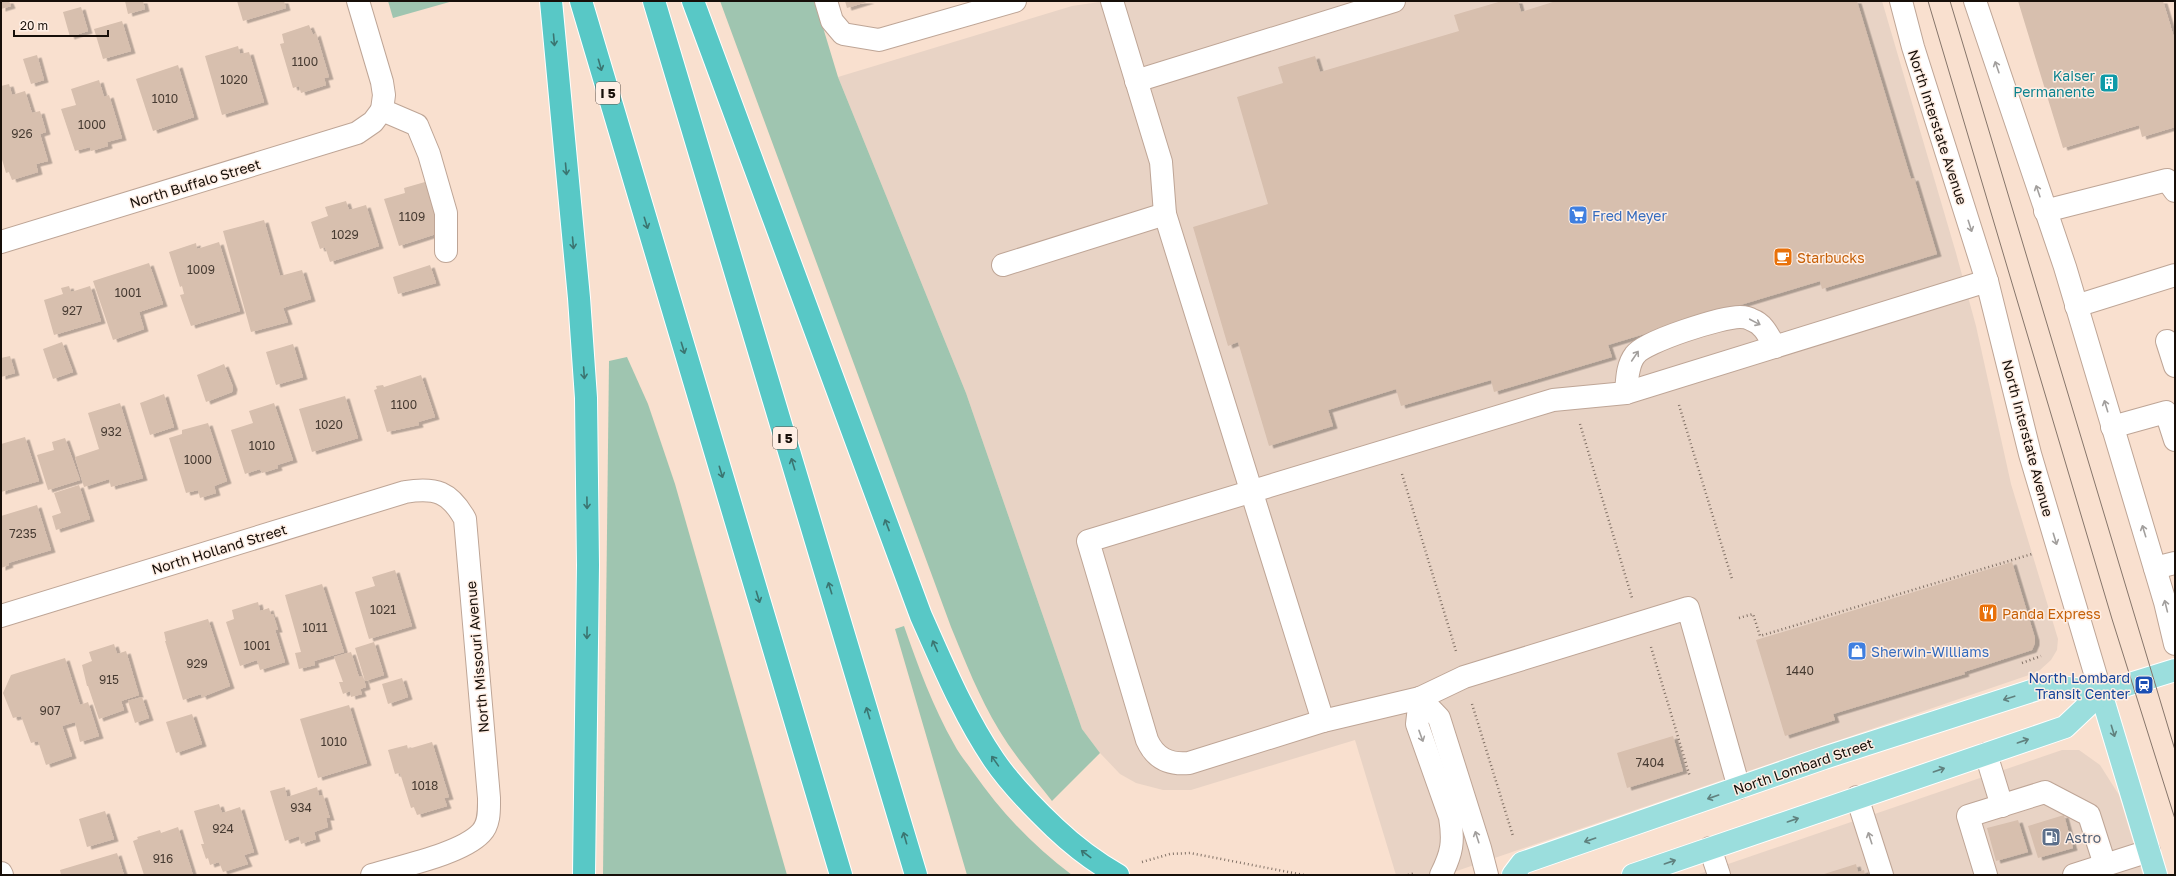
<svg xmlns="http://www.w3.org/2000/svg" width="2176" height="876" font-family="'Golos Text',sans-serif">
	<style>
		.commercial { fill: #e8d3c5 }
		.green { fill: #9fc5b0 }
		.building { fill: #d7bfae; filter: url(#shadow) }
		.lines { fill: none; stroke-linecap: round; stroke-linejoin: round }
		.minor-casing { stroke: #bea596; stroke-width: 24 }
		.major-casing { stroke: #fff; stroke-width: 24 }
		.highway-casing { stroke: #fff; stroke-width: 24 }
		.path { stroke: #817166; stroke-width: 2.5; stroke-dasharray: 1 3; stroke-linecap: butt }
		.minor { stroke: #fff; stroke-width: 22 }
		.major { stroke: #9bdedd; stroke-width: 22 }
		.highway { stroke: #58c8c6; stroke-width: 22 }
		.tram { stroke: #86756a; stroke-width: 1 }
		.oneway { stroke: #3b7571 }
		.oneway2 { stroke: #a29f9d }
		.oneway3 { stroke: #60817e }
		.labels { text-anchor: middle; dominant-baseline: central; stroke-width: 3; stroke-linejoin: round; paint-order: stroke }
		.number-label { font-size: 12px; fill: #473b32 }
		.shield { fill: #ffefe5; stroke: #5d524b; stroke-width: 1 }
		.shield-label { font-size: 13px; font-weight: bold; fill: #170f09 }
		.culture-label { font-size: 14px; fill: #0d838f; stroke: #ffefe5; text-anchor: end }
		.street-label { font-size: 14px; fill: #170f09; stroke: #ffefe5 }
		.shop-label { font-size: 14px; fill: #366cbe; stroke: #ffefe5; text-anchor: start }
		.food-label { font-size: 14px; fill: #c56008; stroke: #ffefe5; text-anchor: start }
		.transit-label { font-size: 14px; fill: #164399; stroke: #ffefe5; text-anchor: end }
		.service-label { font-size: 14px; fill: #4e5e75; stroke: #ffefe5; text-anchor: start }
	</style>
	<defs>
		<filter id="shadow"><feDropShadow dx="4.5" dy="2.5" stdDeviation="0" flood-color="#0004"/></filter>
	</defs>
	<rect width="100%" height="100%" fill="#f9e0cf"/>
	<!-- commercial -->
	<g class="commercial">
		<path d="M1106 1H1882L1956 253 1976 326 2011 484 2058 639 2057 650 2051 660 2040 670 2029 675 1445 875H1396L1355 740 1191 790H1163L1136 783 1120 774 1100 753 1082 729 966 393 838 77 1072 6Z"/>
		<path d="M2062 750H2079L2100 765 2119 795 2143 875H1696Z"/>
	</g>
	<!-- green -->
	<g class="green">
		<path d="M388 1H453L393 18Z"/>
		<path d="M720 1H815L838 77 966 393 1082 729 1100 753 1052 801C1034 778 1014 755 999 730 979 697 965 661 951 627Z"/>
		<path d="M627 357 648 404 675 484 787 875H603L609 361Z"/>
		<path d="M904 626C918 666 933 707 954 744 959 754 967 763 973 772 1001 812 1033 846 1072 875H967L895 629Z"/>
	</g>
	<!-- building -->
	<g class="building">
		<path d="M1 1H9L11 6 1 9Z"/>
		<path d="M125 1H143L145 9 128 14Z"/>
		<path d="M237 1H284L286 8 243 21Z"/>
		<path d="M845 1H870L847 8Z"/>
		<path d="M1502 1H1518L1521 12 1556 1H1857L1911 179 1914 178 1937 254 1822 289 1820 281 1608 345 1612 357 1494 392 1491 380 1401 406 1396 389 1328 410 1333 426 1269 446 1238 342 1228 346 1193 227 1268 204 1237 97 1283 83 1278 67 1315 56 1320 72 1459 31 1454 15Z"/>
		<path d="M2018 1H2163L2175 41V127L2142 137 2139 125 2063 148Z"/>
		<path d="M81 7 88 31 70 37 63 12Z"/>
		<path d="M122 21 131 51 103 59 94 29Z"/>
		<path d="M309 25 313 35 316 33 329 77 324 78 326 85 301 93 299 86 293 88 280 44 284 43 282 34Z"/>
		<path d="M238 46 240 54 249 52 264 102 222 115 205 56Z"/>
		<path d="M37 55 44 80 31 84 23 59Z"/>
		<path d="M178 65 194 117 153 131 136 79Z"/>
		<path d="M99 80 104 97 109 95 122 138 107 142 108 146 91 151 90 147 75 151 61 109 76 105 71 89Z"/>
		<path d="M9 84 12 95 25 91 32 113 40 111 46 132 40 134 48 161 36 164 38 172 12 180 9 172 6 173 1 156V86Z"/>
		<path d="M425 182 439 233 399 246 384 199 405 193 404 188Z"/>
		<path d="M346 201 349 210 366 205 379 246 330 262 325 247 320 249 311 222 328 216 325 207Z"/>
		<path d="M264 220 280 276 302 270 311 299 283 308 288 322 251 332 223 231Z"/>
		<path d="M219 242 240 311 191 326 180 295 184 294 182 286 180 287 169 252 196 243 197 249Z"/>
		<path d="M149 263 163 304 139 312 144 329 113 340 93 281Z"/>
		<path d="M430 265 436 283 398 294 393 277Z"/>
		<path d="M69 286 71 292 90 286 101 321 54 335 44 300 63 294 61 288Z"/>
		<path d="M62 342 73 372 53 379 43 349Z"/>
		<path d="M293 344 303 377 276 385 266 352Z"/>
		<path d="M10 356 15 373 1 377V358Z"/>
		<path d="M224 364 233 387 232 392 206 402 197 375Z"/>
		<path d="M421 375 435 417 418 422 419 425 387 432 374 390 377 389 376 386 383 385 384 387Z"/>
		<path d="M164 394 174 427 150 435 140 403Z"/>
		<path d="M345 396 358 438 312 452 299 409Z"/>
		<path d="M120 403 143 478 111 487 109 479 84 487 75 457 99 449 88 413Z"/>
		<path d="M274 403 293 460 277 465 278 468 262 473 260 469 245 474 231 430 253 423 249 411Z"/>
		<path d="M208 423 227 481 214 486 216 493 200 498 198 490 186 493 169 438 182 434V430Z"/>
		<path d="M25 437 39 481 1 492V444Z"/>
		<path d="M65 438 80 480 48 490 37 455 54 450 52 442Z"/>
		<path d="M79 485 90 519 56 530 52 516 61 513 54 493Z"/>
		<path d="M37 505 51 550 8 563 9 565 1 568V516Z"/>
		<path d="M2012 562 2035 638V643L2032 650 1964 672 1965 674 1833 714 1835 720 1785 736 1756 640Z"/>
		<path d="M395 570 412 626 369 639 355 592 375 586 372 577Z"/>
		<path d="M322 584 344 652 314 661 315 665 299 669 295 653 301 652 285 595Z"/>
		<path d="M258 602 260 611 269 608 271 615 273 614 278 630H275L285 662 260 670 257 660 240 666 226 622 234 619 232 610Z"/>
		<path d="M208 619 230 686 202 697 201 694 183 700 165 641H166L164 632Z"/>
		<path d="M374 642 384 675 365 681 355 648Z"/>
		<path d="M114 644 117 654 126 651 139 695 121 701 124 710 99 719 88 686H87L82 665 92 661 89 652Z"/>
		<path d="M351 652 359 677 363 676 366 687 360 689 362 694 351 697 350 691 343 694 339 682H343L334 657Z"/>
		<path d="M65 658 80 705 88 702 99 736 80 742 75 722 62 726 72 756 46 765 38 741 31 743 21 716 13 718 3 693 11 675Z"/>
		<path d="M402 678 408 697 388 704 382 684Z"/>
		<path d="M142 697 149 718 135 723 128 701Z"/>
		<path d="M349 705 367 763 318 778 300 719Z"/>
		<path d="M192 714 202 744 176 753 166 722Z"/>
		<path d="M1673 736 1683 771 1627 788 1617 753Z"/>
		<path d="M432 742 449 797 444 798 447 806 417 815 414 807 411 808 400 773 395 774 388 750 407 745 408 749Z"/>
		<path d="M285 787 287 797 317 787 319 796 323 795 330 818H326L328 827 314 832 316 839 301 844 299 836 285 841 270 791Z"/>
		<path d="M219 804 222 813 240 807 254 852 244 855 248 864 223 872 219 862 210 865 208 858 206 859 201 844H204L194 811Z"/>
		<path d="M105 811 114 839 87 847 79 819Z"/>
		<path d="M2064 815 2073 848 2038 858 2028 826Z"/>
		<path d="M2018 820 2028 852 1996 861 1987 828Z"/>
		<path d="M178 827 193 875H144L133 841 138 839 137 837 160 830 161 833Z"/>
		<path d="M117 853 124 875H61L60 870Z"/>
		<path d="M1856 864 1858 872 1864 870 1865 875H1821Z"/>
	</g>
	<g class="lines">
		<!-- minor casing -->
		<g class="minor-casing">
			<g id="minor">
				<path d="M358 1 382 82 384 95 382 110"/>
				<path d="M826 1 832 21 843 34 879 40 1015 1"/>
				<path d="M1112 1 1161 162 1165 214 1323 721"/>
				<path d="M1901 1 1913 47 1987 281 2030 454 2101 693"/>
				<path d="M1975 1 2065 267 2165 602 2175 644"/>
				<path d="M1136 81 1394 1"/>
				<path d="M382 110 417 125 429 154 446 213V251"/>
				<path d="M2045 211 2167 180 2175 191"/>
				<path d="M1 242 357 133 373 122 382 110"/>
				<path d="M1003 265 1165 214"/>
				<path d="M2076 306 2175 275"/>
				<path d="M2167 341 2175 366"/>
				<path d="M1626 393C1627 381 1627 365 1635 355 1645 341 1722 317 1740 317 1743 317 1749 318 1752 320 1764 324 1769 337 1775 347"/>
				<path d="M2112 427 2166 412 2175 440"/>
				<path d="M2155 568 2175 563"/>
				<path d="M1 616 405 492C436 487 450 492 465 519L489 798C489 809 490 824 481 833 461 854 401 866 372 875"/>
				<path d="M1420 698 1439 718 1480 848 1487 875"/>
				<path d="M1420 698 1417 724 1450 817C1454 842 1452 853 1441 875"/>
				<path d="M1986 754 2002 806"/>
				<path d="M1739 788 1688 608 1464 677 1420 698 1323 721 1189 763C1169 765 1155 758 1147 740L1088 541 1553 400 1626 393 1987 281"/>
				<path d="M1857 797 1882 875"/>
				<path d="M1710 848 1719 875"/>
				<path d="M1 873 2 875"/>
				<path d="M1986 875 1968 816 2045 792 2089 815 2105 865"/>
				<path d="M2074 875 2149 851"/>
			</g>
		</g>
		<!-- major casing -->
		<g class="major-casing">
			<g id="major">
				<path d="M2101 693 2156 875"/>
				<path d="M1513 875 1522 863 1824 758 2050 685 2101 693"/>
				<path d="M1633 875 2065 727 2101 693 2175 670"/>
			</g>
		</g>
		<!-- highway casing -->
		<g class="highway-casing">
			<g id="highway">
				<path d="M551 1 579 298 586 398 588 565 584 875"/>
				<path d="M581 1 841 875"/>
				<path d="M654 1 916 875"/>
				<path d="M693 1 921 616C943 665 964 716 994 760 1011 785 1033 807 1055 828 1074 846 1095 862 1118 875"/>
			</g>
		</g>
		<!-- path -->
		<g class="path">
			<path d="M1679 405 1732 579"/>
			<path d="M1580 424 1632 598"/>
			<path d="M1402 474 1456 651"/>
			<path d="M1739 618 1753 614 1760 636 2032 554"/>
			<path d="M1651 647 1690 777"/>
			<path d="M2022 663 2041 656"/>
			<path d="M1472 704 1513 836"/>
			<path d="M1142 862 1170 854 1190 853 1304 875"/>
			<path d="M1408 875 1415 873"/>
		</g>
		<!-- minor -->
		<use href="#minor" class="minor"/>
		<!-- major -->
		<use href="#major" class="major"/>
		<!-- highway -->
		<use href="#highway" class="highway"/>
		<!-- tram -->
		<g class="tram">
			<path d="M1928 1 2112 619 2175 819"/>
			<path d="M1950 1 2175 750"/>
		</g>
	</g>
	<!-- one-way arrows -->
	<defs><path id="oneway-shaft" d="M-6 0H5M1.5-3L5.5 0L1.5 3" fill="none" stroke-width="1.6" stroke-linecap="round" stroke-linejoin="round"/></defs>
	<g class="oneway">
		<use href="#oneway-shaft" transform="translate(554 40) rotate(85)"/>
		<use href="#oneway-shaft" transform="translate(600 65) rotate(74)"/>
		<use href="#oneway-shaft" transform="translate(566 169) rotate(85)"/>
		<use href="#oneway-shaft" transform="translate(646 223) rotate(73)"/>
		<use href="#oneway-shaft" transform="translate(573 243) rotate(85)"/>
		<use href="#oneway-shaft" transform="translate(683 348) rotate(73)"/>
		<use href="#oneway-shaft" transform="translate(584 373) rotate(86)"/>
		<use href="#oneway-shaft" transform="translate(793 464) rotate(-107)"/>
		<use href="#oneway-shaft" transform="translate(721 472) rotate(73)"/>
		<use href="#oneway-shaft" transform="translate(587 503) rotate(89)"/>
		<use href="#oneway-shaft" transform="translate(887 525) rotate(-111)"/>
		<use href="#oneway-shaft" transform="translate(830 588) rotate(-107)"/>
		<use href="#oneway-shaft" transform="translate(758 597) rotate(73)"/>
		<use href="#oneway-shaft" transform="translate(587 633) rotate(91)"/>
		<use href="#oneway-shaft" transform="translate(935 646) rotate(-114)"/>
		<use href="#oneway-shaft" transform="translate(868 713) rotate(-107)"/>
		<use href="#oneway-shaft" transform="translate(995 761) rotate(-125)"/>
		<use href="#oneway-shaft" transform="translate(905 838) rotate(-106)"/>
		<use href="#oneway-shaft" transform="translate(1086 854) rotate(-143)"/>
	</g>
	<g class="oneway2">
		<use href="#oneway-shaft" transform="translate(1997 67) rotate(-109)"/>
		<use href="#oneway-shaft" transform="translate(2038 191) rotate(-109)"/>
		<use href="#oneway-shaft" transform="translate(1970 226) rotate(72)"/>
		<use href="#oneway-shaft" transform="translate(1755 322) rotate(28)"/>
		<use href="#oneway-shaft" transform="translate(1635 356) rotate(-56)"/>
		<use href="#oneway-shaft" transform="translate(2106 406) rotate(-107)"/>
		<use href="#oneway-shaft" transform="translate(2144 531) rotate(-107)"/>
		<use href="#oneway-shaft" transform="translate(2055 539) rotate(73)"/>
		<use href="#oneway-shaft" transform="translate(2166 606) rotate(-104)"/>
		<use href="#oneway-shaft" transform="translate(1421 736) rotate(70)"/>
		<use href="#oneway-shaft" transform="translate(1477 837) rotate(-108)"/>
		<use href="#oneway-shaft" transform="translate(1870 838) rotate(-108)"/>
	</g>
	<g class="oneway3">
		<use href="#oneway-shaft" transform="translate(2009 698) rotate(162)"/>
		<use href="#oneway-shaft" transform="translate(2113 731) rotate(73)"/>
		<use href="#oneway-shaft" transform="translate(2023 741) rotate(-19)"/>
		<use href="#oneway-shaft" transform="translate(1939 770) rotate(-19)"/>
		<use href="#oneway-shaft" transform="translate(1713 797) rotate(161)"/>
		<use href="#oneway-shaft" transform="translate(1793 820) rotate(-19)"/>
		<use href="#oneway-shaft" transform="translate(1590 840) rotate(161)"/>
		<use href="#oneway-shaft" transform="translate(1670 862) rotate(-19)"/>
	</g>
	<!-- icons -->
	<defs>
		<g id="building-square" transform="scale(1)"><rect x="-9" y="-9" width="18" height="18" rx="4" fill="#0f9aa8" stroke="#ffefe5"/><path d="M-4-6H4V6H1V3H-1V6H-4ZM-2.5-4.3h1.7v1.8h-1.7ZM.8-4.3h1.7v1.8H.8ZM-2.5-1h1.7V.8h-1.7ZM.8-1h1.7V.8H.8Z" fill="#fff"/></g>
		<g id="supermarket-square" transform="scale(1)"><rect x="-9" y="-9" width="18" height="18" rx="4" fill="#3f7fe0" stroke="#ffefe5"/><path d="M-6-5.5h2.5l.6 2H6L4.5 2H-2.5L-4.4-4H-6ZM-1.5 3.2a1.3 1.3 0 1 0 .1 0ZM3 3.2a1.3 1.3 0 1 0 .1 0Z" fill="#fff"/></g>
		<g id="cafe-square" transform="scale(1)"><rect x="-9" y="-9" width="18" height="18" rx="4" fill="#e8710a" stroke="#ffefe5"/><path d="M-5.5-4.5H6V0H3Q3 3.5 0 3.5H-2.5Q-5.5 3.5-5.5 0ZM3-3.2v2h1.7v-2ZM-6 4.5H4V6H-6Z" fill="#fff"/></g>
		<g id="restaurant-square" transform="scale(1)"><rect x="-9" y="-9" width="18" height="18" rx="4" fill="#e8710a" stroke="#ffefe5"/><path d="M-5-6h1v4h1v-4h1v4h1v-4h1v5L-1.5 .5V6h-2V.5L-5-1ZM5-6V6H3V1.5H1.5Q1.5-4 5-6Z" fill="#fff"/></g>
		<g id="shop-square" transform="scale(1)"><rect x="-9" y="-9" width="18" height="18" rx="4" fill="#3f7fe0" stroke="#ffefe5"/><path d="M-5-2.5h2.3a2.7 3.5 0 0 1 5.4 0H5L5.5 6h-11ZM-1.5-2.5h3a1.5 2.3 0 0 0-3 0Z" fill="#fff"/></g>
		<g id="station-square" transform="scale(1)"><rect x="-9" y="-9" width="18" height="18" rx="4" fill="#1a4fb4" stroke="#ffefe5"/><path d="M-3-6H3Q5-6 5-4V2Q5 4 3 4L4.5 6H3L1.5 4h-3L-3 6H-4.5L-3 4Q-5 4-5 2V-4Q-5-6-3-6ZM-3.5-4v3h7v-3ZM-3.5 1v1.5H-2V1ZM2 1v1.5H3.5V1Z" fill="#fff"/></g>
		<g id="fuel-square" transform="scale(1)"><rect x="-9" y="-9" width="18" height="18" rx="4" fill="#5c6f8a" stroke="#ffefe5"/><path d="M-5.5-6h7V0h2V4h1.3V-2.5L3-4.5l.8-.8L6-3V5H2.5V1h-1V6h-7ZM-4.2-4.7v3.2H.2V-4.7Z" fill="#fff"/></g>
	</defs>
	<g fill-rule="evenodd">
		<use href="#building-square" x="2109" y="83"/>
		<use href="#supermarket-square" x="1578" y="215"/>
		<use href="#cafe-square" x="1783" y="257"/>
		<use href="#restaurant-square" x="1988" y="613"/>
		<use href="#shop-square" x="1857" y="651"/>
		<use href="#station-square" x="2144" y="685"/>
		<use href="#fuel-square" x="2051" y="837"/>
	</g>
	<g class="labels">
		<!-- number labels -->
		<g class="number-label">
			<text x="305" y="61">1100</text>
			<text x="234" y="79">1020</text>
			<text x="165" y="98">1010</text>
			<text x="92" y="124">1000</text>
			<text x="22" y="133">926</text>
			<text x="412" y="216">1109</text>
			<text x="345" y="234">1029</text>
			<text x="201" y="269">1009</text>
			<text x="128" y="292">1001</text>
			<text x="72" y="310">927</text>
			<text x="404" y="404">1100</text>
			<text x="329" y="424">1020</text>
			<text x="111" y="431">932</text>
			<text x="262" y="445">1010</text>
			<text x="198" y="459">1000</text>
			<text x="23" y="533">7235</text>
			<text x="383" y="609">1021</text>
			<text x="315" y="627">1011</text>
			<text x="257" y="645">1001</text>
			<text x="197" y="663">929</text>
			<text x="1800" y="670">1440</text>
			<text x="109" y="679">915</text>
			<text x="50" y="710">907</text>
			<text x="334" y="741">1010</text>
			<text x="1650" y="762">7404</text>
			<text x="425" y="785">1018</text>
			<text x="301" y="807">934</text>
			<text x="223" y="828">924</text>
			<text x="163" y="858">916</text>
		</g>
		<!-- shield labels -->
		<g class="shield">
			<rect x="596" y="82" width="24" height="22" rx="3"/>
			<rect x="773" y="427" width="24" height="22" rx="3"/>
		</g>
		<g class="shield-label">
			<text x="608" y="93">I 5</text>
			<text x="785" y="438">I 5</text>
		</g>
		<!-- culture labels -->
		<g class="culture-label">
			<text x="2095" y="75">Kaiser<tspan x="2095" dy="16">Permanente</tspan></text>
		</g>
		<!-- street labels -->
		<g class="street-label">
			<text transform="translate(1938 127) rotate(72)">North Interstate Avenue</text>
			<text transform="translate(195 183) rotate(-17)">North Buffalo Street</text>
			<text transform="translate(2028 438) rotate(75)">North Interstate Avenue</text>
			<text transform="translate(219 549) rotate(-17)">North Holland Street</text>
			<text transform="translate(477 657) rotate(-95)">North Missouri Avenue</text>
			<text transform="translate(1803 766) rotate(-19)">North Lombard Street</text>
		</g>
		<!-- shop labels -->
		<g class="shop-label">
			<text x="1592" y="215">Fred Meyer</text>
			<text x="1871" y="651">Sherwin-Williams</text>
		</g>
		<!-- food labels -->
		<g class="food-label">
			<text x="1797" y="257">Starbucks</text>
			<text x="2002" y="613">Panda Express</text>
		</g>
		<!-- transit labels -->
		<g class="transit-label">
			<text x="2130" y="677">North Lombard<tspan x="2130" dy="16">Transit Center</tspan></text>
		</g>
		<!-- service labels -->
		<g class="service-label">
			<text x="2065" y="837">Astro</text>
		</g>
	</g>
	<!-- border -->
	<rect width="2176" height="876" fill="none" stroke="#170f09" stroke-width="4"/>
	<!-- scale -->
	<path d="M14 30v6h94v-6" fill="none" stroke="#170f09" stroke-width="2"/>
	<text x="20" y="30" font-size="12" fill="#170f09" stroke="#ffefe5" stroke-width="3" paint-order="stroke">20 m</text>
</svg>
